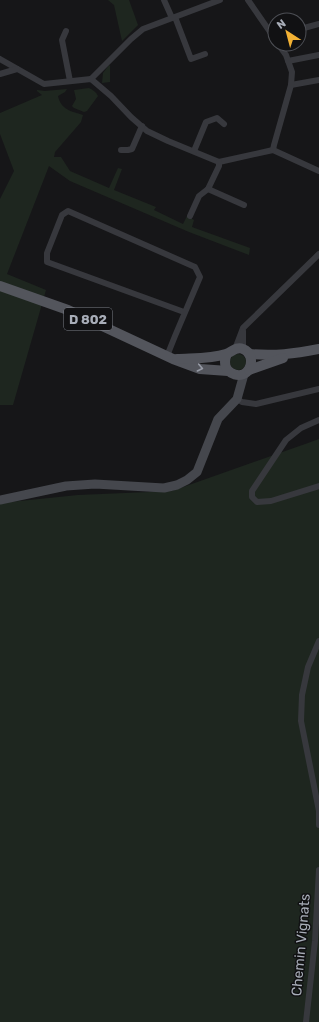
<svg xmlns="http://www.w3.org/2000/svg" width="319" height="1022" font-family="Rubik,sans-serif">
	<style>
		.green { fill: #1e261f }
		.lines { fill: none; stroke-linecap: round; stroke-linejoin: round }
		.street { stroke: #37383d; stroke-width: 6 }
		.secondary { stroke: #45474d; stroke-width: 9 }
		.primary { stroke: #53555c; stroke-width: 10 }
		.oneway { stroke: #979ba6 }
		.labels { text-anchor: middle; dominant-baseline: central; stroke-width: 3; stroke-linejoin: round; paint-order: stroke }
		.shield { fill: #111113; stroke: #7b7e86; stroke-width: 1 }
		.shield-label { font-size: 13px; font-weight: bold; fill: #a8adb8 }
		.street-label { font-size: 14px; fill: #a8adb8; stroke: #111113 }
	</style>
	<rect width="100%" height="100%" fill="#161618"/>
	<!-- green -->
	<g class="green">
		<path d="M108 0H129L138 25 122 41 114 5Z"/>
		<path d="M109 65 110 66V82L102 83 103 73Z"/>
		<path d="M89 88C93 90 96 92 98 96L87 111 84 112 74 108 72 106 76 99 74 90Z"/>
		<path d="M67 89 65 92 58 96C61 110 71 111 83 115L81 122 55 152 54 157H61L70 171 109 188 118 168 122 169 114 190 156 207 154 210 183 224 187 216 194 220 192 227 250 248 249 255 189 232 70 181 49 166 7 274 46 290 13 405H0V199L14 171 0 134V113L42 95 37 91V90L45 91Z"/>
		<circle cx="238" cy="362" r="8"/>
		<path d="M319 439V1022H0V503L78 495 172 491 308 443Z"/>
	</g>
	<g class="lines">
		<!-- street -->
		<g class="street">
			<path d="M164 0 172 18"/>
			<path d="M248 0 275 39"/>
			<path d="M175 17 191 59 205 54"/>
			<path d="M66 31 62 40 70 81"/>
			<path d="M299 31 304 28 319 24"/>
			<path d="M0 59 44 84 91 79 111 96 131 117 147 131 168 141 219 162 273 150 319 171"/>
			<path d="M288 61 319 55"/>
			<path d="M0 74 17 69"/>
			<path d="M91 79 131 39 143 29 220 0"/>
			<path d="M291 85 319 80"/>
			<path d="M121 150H128L132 149 142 126"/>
			<path d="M273 150 274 145 291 85 292 72 286 55 278 44"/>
			<path d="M194 151 206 122 217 118 224 124"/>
			<path d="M219 162V166L208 189 244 205"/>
			<path d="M190 216 199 196 208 189"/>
			<path d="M235 349 243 328 319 254"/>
			<path d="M243 349V331"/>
			<path d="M168 357 169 351 175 336 200 277 195 267 68 211 62 215 47 253V262L184 312"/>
			<path d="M237 399 242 402 256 404 319 389"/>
			<path d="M319 420 301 428 286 440 252 491V497L257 502 271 501 319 486"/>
			<path d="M319 641 308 667 302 695 301 721 319 811V825"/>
			<path d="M306 1022 315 941 319 870"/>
		</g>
		<!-- secondary -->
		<path class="secondary" d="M0 500 66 486 95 484 164 488 177 485 187 480 197 472 218 419 237 399 244 374"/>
		<!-- primary -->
		<g class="primary">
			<path d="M0 286 68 310 173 359 200 369 228 371"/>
			<path d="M249 354C275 356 294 354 319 349"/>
			<path d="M177 359C193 358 211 359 226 354 232 352 236 346 243 349 251 352 253 362 249 369 243 380 225 375 225 362 225 360 226 356 227 354"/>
			<path d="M249 370 283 358"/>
		</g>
	</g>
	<!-- one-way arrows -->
	<defs><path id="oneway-chevron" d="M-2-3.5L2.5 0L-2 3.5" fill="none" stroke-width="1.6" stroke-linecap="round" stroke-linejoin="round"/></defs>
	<use class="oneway" href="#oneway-chevron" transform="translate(200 368) rotate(12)"/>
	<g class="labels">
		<!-- shield labels -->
		<rect class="shield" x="64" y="308" width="48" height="22" rx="3"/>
		<g class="shield-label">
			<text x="88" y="319">D 802</text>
		</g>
		<!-- street labels -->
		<g class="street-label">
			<text transform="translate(301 945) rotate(-85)">Chemin Vignats</text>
		</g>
	</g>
	<!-- north arrow -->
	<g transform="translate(287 32) rotate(324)"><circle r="19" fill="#111113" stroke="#4d4f55"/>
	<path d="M0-3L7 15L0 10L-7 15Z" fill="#f2b134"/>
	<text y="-6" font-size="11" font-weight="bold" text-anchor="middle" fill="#a8adb8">N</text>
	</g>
</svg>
